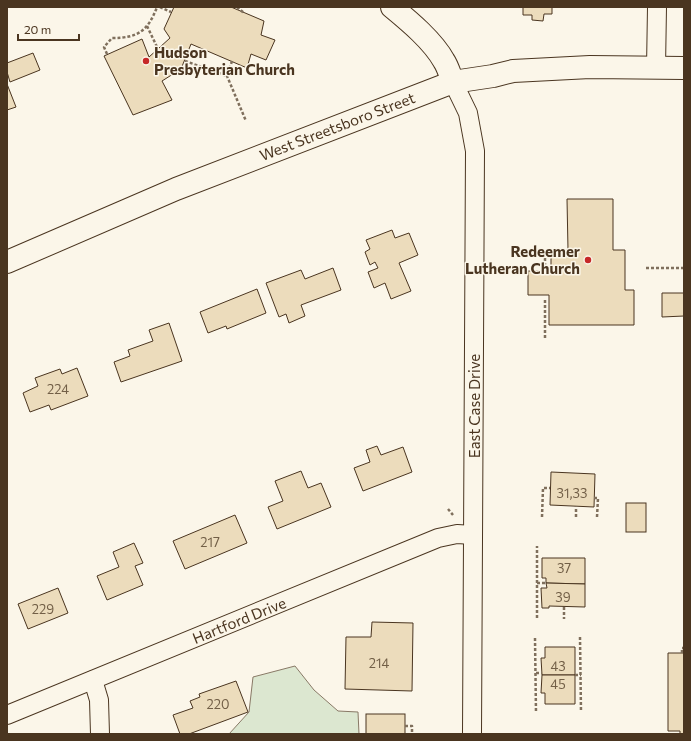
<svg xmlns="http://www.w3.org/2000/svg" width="691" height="741" font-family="Commissioner,sans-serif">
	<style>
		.green { fill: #dce7d0; stroke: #887966 }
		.building { fill: #ecdcbc; stroke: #4a3520 }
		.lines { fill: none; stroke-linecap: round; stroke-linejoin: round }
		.minor-casing { stroke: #4a3520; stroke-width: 20 }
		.tertiary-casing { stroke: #4a3520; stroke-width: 24 }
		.primary-casing { stroke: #4a3520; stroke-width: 24 }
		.path { stroke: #7f6f5c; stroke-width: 2.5; stroke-dasharray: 3 2; stroke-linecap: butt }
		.minor { stroke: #fbf6e9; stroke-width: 18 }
		.tertiary { stroke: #fbf6e9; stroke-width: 22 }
		.primary { stroke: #fbf6e9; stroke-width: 22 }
		.poi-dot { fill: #c62828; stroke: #fbf6e9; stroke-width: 1.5 }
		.labels { text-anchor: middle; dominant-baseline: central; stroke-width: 3; stroke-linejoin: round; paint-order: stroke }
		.number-label { font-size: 13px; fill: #725f47 }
		.poi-label { font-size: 15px; font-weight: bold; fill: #4a3520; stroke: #fbf6e9; text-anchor: start }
		.street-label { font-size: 15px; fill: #4a3520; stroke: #fbf6e9 }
	</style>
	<rect width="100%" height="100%" fill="#fbf6e9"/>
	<!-- green -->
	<path class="green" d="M295 666 314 690 338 711 358 712 359 734H229L249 712 253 677Z"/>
	<!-- building -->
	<g class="building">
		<path d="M174 7H231L264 21 261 35 275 40 266 60 251 54 247 68 191 44 181 69 162 81 172 100 133 115 104 56 142 39 149 57 170 38 164 29Z"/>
		<path d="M523 7H552V14H544L543 21 532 20V15H523Z"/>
		<path d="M33 53 40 70 10 82 7 72V63Z"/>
		<path d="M7 84 16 107 7 110Z"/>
		<path d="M567 199H613V250H625V290H634V325H549V295H528V271H551V250H568Z"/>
		<path d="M392 230 395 238 409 233 418 255 399 263 411 291 391 299 385 283 374 288 368 272 378 268 375 262 370 265 365 252 370 249 366 240Z"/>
		<path d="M333 268 341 290 301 305 305 316 289 323 286 314 279 317 266 283 301 270 305 279Z"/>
		<path d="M257 289 266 313 227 329 226 326 208 333 200 312Z"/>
		<path d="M662 293H684V316L662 317Z"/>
		<path d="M169 323 182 361 121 382 114 362 130 356 128 350 153 341 149 330Z"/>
		<path d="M77 368 88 396 51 410 49 405 30 412 23 393 38 386 35 378 60 369 62 374Z"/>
		<path d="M377 446 381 455 403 447 412 472 363 491 354 468 370 462 366 450Z"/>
		<path d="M301 471 308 488 321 483 331 507 277 529 268 507 283 501 275 481Z"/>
		<path d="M551 472 595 474 594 507 550 505Z"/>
		<rect x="626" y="503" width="20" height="29"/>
		<path d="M235 515 247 543 185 569 173 541Z"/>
		<path d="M134 543 143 563 135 566 143 585 107 600 97 576 119 567 113 552Z"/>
		<path d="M542 558H585V584L546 583V578H542Z"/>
		<path d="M546 583 585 584V607L549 606V608H542L541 588H547Z"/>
		<path d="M58 588 68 613 28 629 18 604Z"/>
		<path d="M372 622 413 623 412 691 345 689 346 637H371Z"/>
		<path d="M545 647H575V675H542L541 658H545Z"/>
		<path d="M668 653H684V734H680V731H668Z"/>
		<path d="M542 675H575V704H545V693H541Z"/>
		<path d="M236 681 248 712 189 734H180L173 715 193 708 190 701 200 697 199 694Z"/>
		<rect x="366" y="714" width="39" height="20"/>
	</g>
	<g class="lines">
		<!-- minor casing -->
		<g class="minor-casing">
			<g id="minor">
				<path d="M656 68 657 7"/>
				<path d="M453 82 468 113 475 151 472 734"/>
				<path d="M93 680 99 700 100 734"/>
				<path d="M7 715 438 538 457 534 473 535"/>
			</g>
		</g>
		<!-- tertiary casing -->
		<g class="tertiary-casing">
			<path id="tertiary" d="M392 7C409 21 433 41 444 61 448 67 450 75 453 82"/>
		</g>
		<!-- primary casing -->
		<g class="primary-casing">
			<path id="primary" d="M7 262 176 189 453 82 493 76 513 71 590 67 684 68"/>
		</g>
		<!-- path -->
		<g class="path">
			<path d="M160 7 171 12"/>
			<path d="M237 7 244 13"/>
			<path d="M147 26 158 49"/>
			<path d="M107 54 104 47 112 38C138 38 148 31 157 7"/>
			<path d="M185 61 227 76"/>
			<path d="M232 61 227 76 246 121"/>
			<path d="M545 253V268"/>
			<path d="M646 268H684"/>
			<path d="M545 300V338"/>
			<path d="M594 498H598L597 517"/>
			<path d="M448 509 453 515"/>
			<path d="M542 517 543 488H550"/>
			<path d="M576 517V506"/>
			<path d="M537 583H546"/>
			<path d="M564 607V619"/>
			<path d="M537 618V546"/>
			<path d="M580 637 581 712"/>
			<path d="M535 638 536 713"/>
			<path d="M682 653V648H684"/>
			<path d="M536 673H542"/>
			<path d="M575 675H581"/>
			<path d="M405 726H412V734"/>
		</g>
		<!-- minor -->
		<use href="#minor" class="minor"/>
		<!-- tertiary -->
		<use href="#tertiary" class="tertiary"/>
		<!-- primary -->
		<use href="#primary" class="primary"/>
	</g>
	<!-- markers -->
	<g class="poi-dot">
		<circle cx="146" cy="61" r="4"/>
		<circle cx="588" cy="260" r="4"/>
	</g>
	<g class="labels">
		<!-- number labels -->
		<g class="number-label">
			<text x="58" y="389">224</text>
			<text x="572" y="493">31,33</text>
			<text x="210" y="542">217</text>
			<text x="564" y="568">37</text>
			<text x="563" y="597">39</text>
			<text x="43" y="609">229</text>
			<text x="379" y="663">214</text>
			<text x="558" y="666">43</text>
			<text x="558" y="684">45</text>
			<text x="218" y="704">220</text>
		</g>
		<!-- poi labels -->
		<g class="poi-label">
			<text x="154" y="52">Hudson<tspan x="154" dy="17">Presbyterian Church</tspan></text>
			<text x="580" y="251" text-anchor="end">Redeemer<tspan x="580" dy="17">Lutheran Church</tspan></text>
		</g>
		<!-- street labels -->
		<g class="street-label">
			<text transform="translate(337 126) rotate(-21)">West Streetsboro Street</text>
			<text transform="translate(474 406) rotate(-90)">East Case Drive</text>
			<text transform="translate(239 620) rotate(-22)">Hartford Drive</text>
		</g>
	</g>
	<!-- border -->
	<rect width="691" height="741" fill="none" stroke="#4a3520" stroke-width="16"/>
	<!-- scale -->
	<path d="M18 34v6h61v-6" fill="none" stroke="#4a3520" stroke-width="2"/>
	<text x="24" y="34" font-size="12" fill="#4a3520" stroke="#fbf6e9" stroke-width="3" paint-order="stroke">20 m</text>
</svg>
